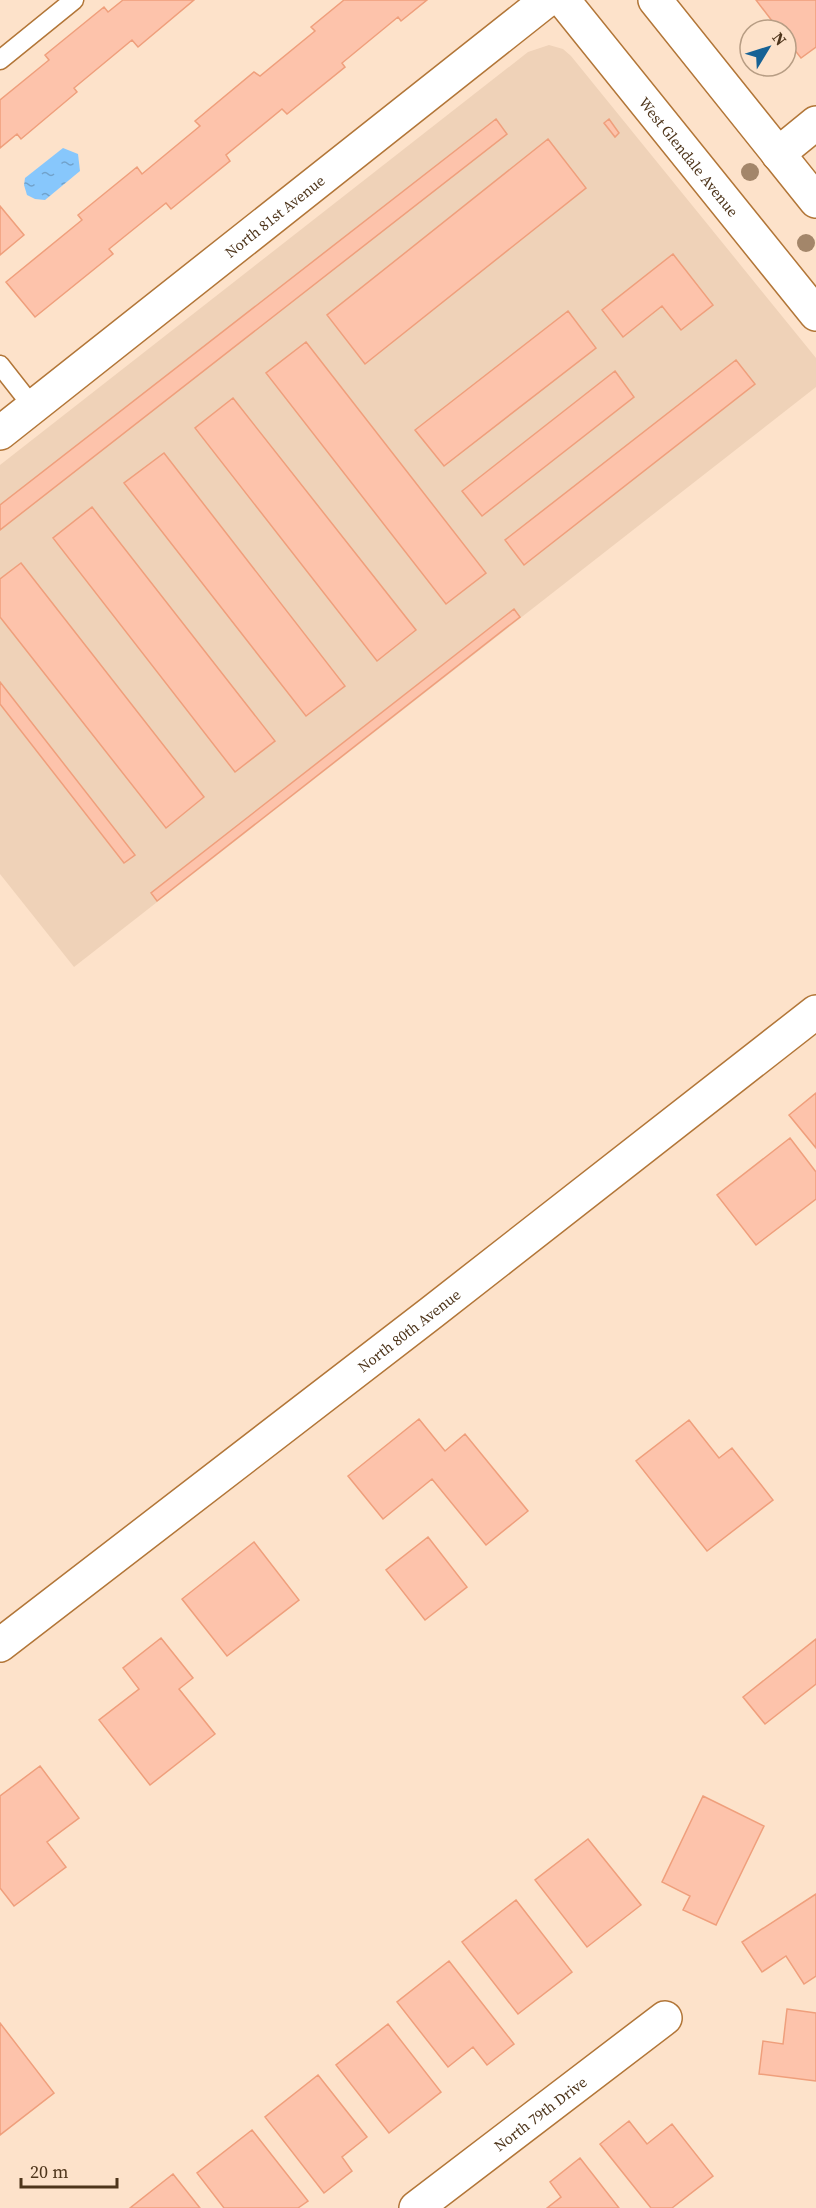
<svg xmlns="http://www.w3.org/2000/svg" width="816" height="2208" viewBox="0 0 816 2208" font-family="'Source Serif 4',serif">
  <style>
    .built { fill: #efd2b8 }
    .water { fill: url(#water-ripples) }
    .building { fill: #fdc3ab; stroke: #ef9f7c; stroke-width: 1.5 }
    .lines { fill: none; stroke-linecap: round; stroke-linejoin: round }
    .lane-casing { stroke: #b27638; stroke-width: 21 }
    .street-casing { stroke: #b27638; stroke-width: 36 }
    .secondary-casing { stroke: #b27638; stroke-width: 36 }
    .lane { stroke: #fff; stroke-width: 18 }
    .street { stroke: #fff; stroke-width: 33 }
    .secondary { stroke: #fff; stroke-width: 33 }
    .tree { fill: #a3866a }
    .labels { text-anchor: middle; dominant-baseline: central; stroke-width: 4.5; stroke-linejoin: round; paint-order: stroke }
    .street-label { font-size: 15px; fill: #4e351b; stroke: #fde2ca }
  </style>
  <defs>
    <pattern id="water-ripples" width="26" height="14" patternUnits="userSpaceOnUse" patternTransform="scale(1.5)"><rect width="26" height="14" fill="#87c7fc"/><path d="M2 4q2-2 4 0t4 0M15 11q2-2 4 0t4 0" fill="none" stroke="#71a2cb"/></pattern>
  </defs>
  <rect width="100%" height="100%" fill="#fde2ca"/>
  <path class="built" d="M549 45 563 49 571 56 816 358V387L74 967 0 874V465L528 52Z"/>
  <path class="water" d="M63 148 78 154 80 171 45 200 35 199 27 195 24 185 25 178Z"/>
  <path class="building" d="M123 0H194L138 47 132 40 74 88 77 92 21 139 17 134 0 148V100L49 60 45 55 104 7 108 12Z
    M344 0H427L401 21 398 17 342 63 345 67 287 114 282 109 226 155 230 161 171 209 166 203 109 249 113 254 35 317 6 282 82 220 78 215 137 167 142 174 200 126 195 121 254 72 260 76 315 31 311 27Z
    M756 0H816V47L801 58 786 39V30H779Z
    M496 119 507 134 0 530V505Z
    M609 119 619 133 615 137 604 123Z
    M548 139 586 188 365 364 327 315Z
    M0 206 24 235 0 255Z
    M673 254 713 305 681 330 662 306 623 337 602 310Z
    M568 311 596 348 444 466 415 430Z
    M306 342 486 573 446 604 266 373Z
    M736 360 755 384 524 565 505 540Z
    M615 371 634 397 482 516 462 491Z
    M233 398 416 630 377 661 195 428Z
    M164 453 345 686 306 716 124 483Z
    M92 507 275 741 235 772 53 538Z
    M21 563 204 797 166 828 0 617V579Z
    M514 609 520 617 157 901 151 893Z
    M0 682 135 855 124 863 0 704Z
    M816 1093V1148L789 1115Z
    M790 1138 816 1172V1199L756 1245 717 1195Z
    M419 1419 445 1451 465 1434 528 1511 486 1545 432 1479 383 1519 348 1476Z
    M689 1420 719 1458 732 1448 773 1500 707 1551 636 1461Z
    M428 1537 467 1587 425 1620 386 1570Z
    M254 1542 299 1600 227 1656 182 1599Z
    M161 1638 193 1678 179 1689 215 1734 150 1785 99 1720 139 1689 123 1668Z
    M816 1639V1684L765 1724 743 1697Z
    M40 1766 79 1818 47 1842 66 1867 14 1906 0 1888V1796Z
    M703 1796 764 1826 716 1925 683 1910 690 1896 662 1882Z
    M588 1839 641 1905 587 1947 535 1880Z
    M816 1894V1976L804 1984 786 1956 762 1972 742 1942Z
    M516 1900 572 1972 518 2014 462 1942Z
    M449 1961 514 2044 487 2065 473 2047 448 2067 397 2002Z
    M787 2009 816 2013V2081L759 2074 763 2041 783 2044Z
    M0 2023 54 2093 0 2135Z
    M388 2024 441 2092 389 2133 336 2065Z
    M318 2075 367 2137 342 2157 352 2171 324 2193 265 2117Z
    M629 2121 647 2144 672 2124 713 2176 672 2208H651L600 2144Z
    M252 2130 308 2201 298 2208H224L197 2173Z
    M580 2158 619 2208H547L561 2197 550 2182Z
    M173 2174 200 2208H130Z"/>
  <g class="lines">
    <defs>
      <path id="lane" d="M0 60 74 0
        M0 365 33 407"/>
      <g id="street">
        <path d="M778 154 816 123"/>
        <path id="s1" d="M0 433 547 0"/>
        <path id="s2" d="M0 1645 431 1313 816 1012"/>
        <path id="s3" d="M416 2208 665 2018"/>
      </g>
      <g id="secondary">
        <path id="s4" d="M563 0 816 314"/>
        <path d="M655 0 816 201"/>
      </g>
    </defs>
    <use href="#lane" class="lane-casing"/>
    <use href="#street" class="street-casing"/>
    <use href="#secondary" class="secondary-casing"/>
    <use href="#lane" class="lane"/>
    <use href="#street" class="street"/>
    <use href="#secondary" class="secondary"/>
  </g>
  <g class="tree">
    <circle cx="750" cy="172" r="9"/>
    <circle cx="806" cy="243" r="9"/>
  </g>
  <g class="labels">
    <g class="street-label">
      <text stroke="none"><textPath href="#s4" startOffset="201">West Glendale Avenue</textPath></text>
      <text stroke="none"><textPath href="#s1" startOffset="350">North 81st Avenue</textPath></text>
      <text stroke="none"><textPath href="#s2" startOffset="516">North 80th Avenue</textPath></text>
      <text stroke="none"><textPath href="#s3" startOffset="156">North 79th Drive</textPath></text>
    </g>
  </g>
  <g transform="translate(768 48) rotate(52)"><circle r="28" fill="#fde2ca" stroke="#b79d84" stroke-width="1.5"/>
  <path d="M0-4.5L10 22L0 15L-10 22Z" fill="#176295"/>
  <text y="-9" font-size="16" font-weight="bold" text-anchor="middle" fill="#4e351b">N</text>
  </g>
  <path d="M21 2178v9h96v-9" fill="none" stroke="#4e351b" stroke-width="3"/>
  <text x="30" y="2178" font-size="18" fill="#4e351b" stroke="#fde2ca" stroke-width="4.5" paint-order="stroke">20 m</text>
</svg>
